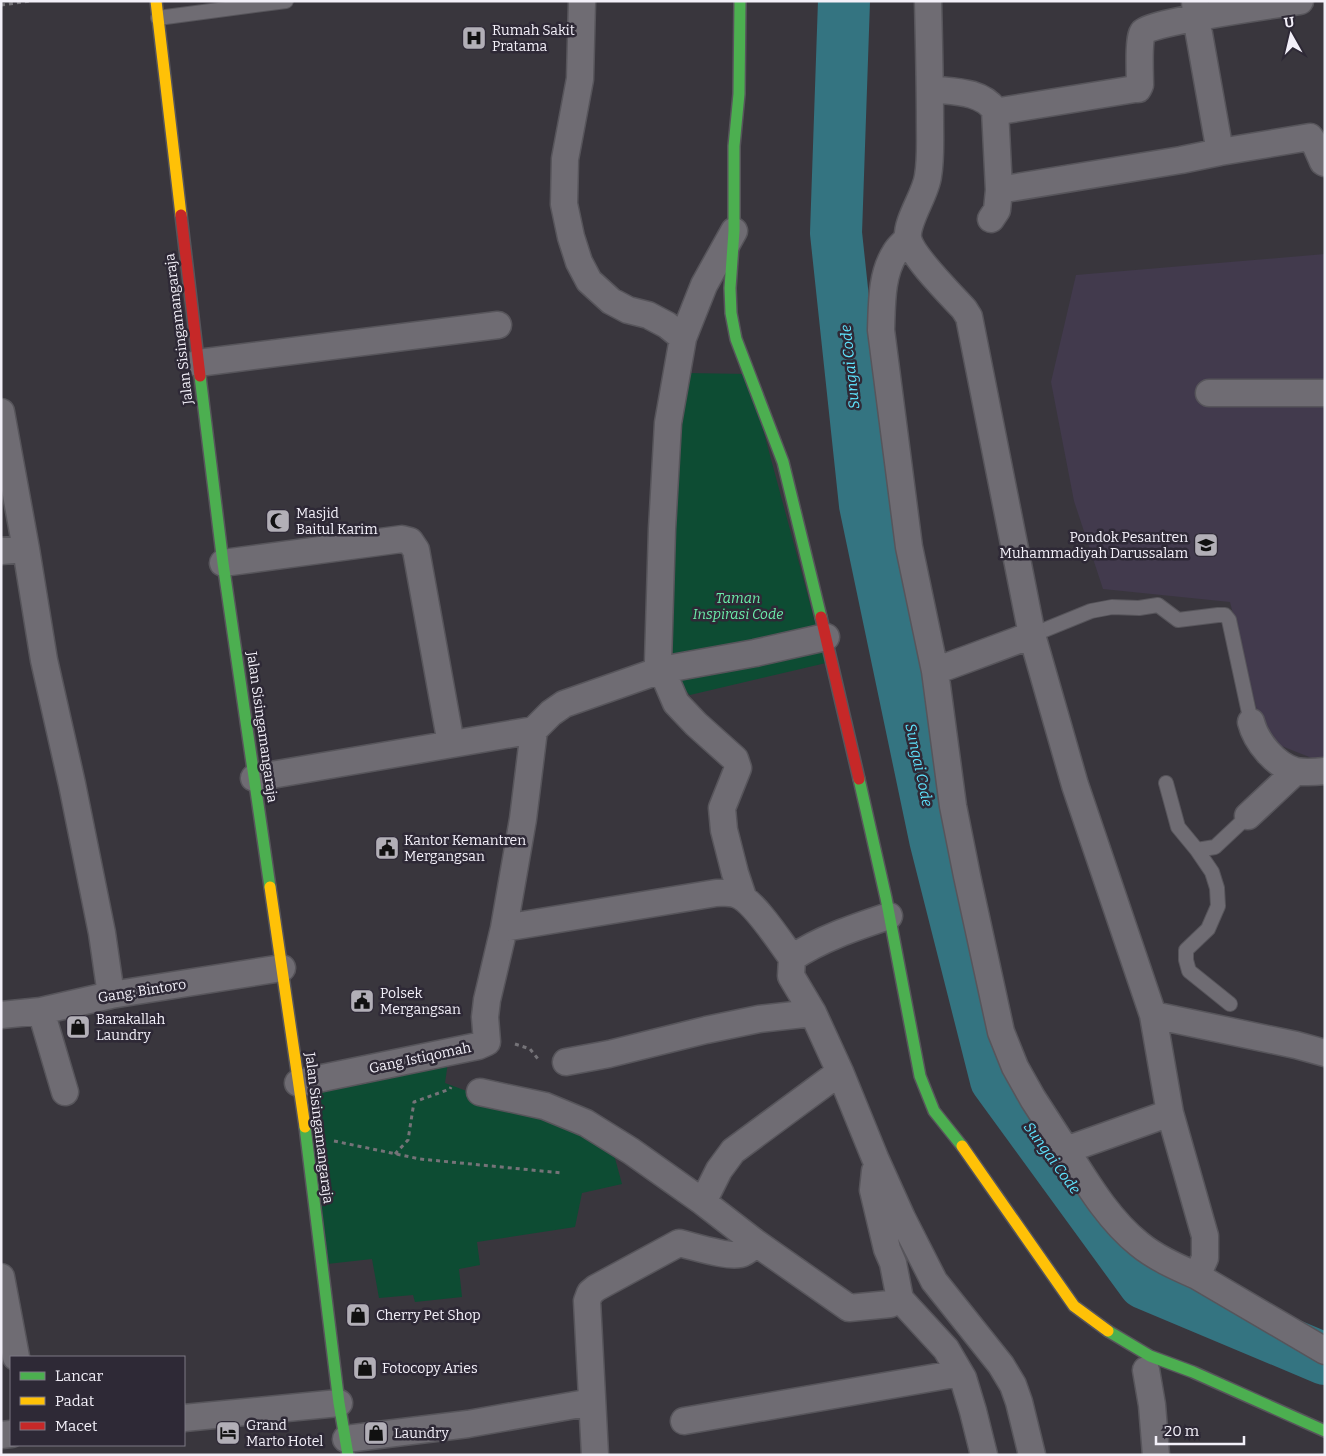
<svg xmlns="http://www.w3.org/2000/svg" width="1326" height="1456" viewBox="0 0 1326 1456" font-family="Bitter,serif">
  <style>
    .built { fill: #423a4d }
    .green { fill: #0d4c33 }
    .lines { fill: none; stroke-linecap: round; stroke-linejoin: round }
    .river { stroke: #347481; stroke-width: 52 }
    .lane-casing { stroke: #57555b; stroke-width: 16 }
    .street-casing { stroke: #57555b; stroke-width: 29 }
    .fast-casing { stroke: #57555b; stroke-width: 14 }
    .slow-casing { stroke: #57555b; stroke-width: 14 }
    .jam-casing { stroke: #57555b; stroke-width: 14 }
    .path { stroke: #757378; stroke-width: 3; stroke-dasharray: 4 4; stroke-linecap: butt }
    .lane { stroke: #6f6c73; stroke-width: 14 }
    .street { stroke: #6f6c73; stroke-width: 26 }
    .fast { stroke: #4caf50; stroke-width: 11 }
    .slow { stroke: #ffc107; stroke-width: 11 }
    .jam { stroke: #c62828; stroke-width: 11 }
    .labels { text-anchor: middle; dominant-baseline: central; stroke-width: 5; stroke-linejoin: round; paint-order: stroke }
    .poi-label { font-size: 14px; fill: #f3f0f9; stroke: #2e2936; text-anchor: start }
    .street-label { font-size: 14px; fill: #f3f0f9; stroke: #2e2936 }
    .park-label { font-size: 14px; font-style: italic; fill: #6bedaa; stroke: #2e2936 }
    .water-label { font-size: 15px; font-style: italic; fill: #5fe4fe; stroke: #2e2936 }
  </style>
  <rect width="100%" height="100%" fill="#39363d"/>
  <path class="built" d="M1325 254V762H1322L1264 739 1230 602 1103 589 1074 501 1051 382 1076 275Z"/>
  <path class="green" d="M685 373 748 374 826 663 690 695 664 670Z
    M449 1055 445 1083 472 1093 471 1102 541 1116 613 1151 622 1184 582 1193 575 1227 477 1242 480 1265 459 1269 462 1297 415 1302 413 1295 379 1298 372 1259 327 1264 308 1088Z"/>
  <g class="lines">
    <path class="river" d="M844 1 836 233 865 505 935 839 996 1080 1144 1283 1325 1359"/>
    <defs>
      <path id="lane" d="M158 18 286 1
        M1032 635 1091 611 1112 607 1139 608 1158 605 1178 620 1218 615H1225L1229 620 1251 722
        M1166 783 1178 827 1197 850 1215 847 1248 816
        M1197 850 1212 872 1217 888 1218 906 1208 929 1186 950V960L1189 971 1230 1004"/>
      <path id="street" d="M582 1 580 79 565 159 564 204 571 237 579 262 589 281 611 301 628 310 648 315 667 325 683 338
        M928 1C929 42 930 83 930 123 930 141 931 159 928 176 926 194 906 221 908 238 911 255 951 295 964 309L969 317 1032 635 1075 785 1153 1015 1296 1045 1325 1053
        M930 89C953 92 980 90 995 110L1000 111 1135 89H1138L1140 85C1140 76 1138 37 1143 32 1151 22 1280 4 1300 1
        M995 110 999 190 1181 160 1220 152 1196 17 1195 1
        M1220 152 1310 137 1316 146 1323 162 1325 163
        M991 219 997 210 999 190
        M734 231 704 285 683 338 668 423 662 529 658 662 661 670 755 653 826 637
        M908 238C904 243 898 247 895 253 881 275 882 304 881 330L909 547 935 671
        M198 363 498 325
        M1209 393H1325
        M1 412 26 549 44 660 72 784 102 933 111 995
        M1 551 26 549
        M223 563 402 539 410 541 416 550 451 744
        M1032 635 935 671 953 806 967 876 1001 1032 1015 1067 1033 1099 1066 1150
        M1251 722C1256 742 1276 766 1296 771 1305 773 1316 772 1325 771
        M254 778 534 730 551 713 564 704 661 670 667 682 676 703 696 724 735 759 738 768 722 808 724 830 735 873 743 897
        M1248 816 1296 771
        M889 916C856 927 822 938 792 958L791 976 813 1013 840 1072 875 1158 902 1218 934 1281 1001 1365 1013 1385 1019 1402 1032 1455
        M504 928 716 893C722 893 729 892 735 894 752 898 781 943 792 958
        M41 1011 65 1092
        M1 1015 41 1011 111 995 282 968
        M1153 1015 1170 1113 1205 1236V1258L1197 1276C1177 1267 1156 1258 1139 1244 1108 1219 1087 1183 1066 1150L1170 1113
        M566 1062 609 1054 706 1030 759 1019 813 1013
        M298 1083 478 1046 487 1042 485 1017 487 1000 504 928 523 819 534 730
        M480 1092 545 1106 586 1123 631 1151 703 1202 756 1243 849 1308 890 1304 900 1299
        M875 1171 873 1190 887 1249 893 1263 900 1299 946 1349 963 1378 973 1411 984 1455
        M703 1202 719 1170 733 1151 840 1072
        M1197 1276 1325 1351
        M1 1277 16 1357
        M1146 1370 1152 1405 1156 1455
        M184 1418 339 1403
        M684 1421 960 1373
        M1 1435 11 1434
        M346 1439 468 1424 592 1402
        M595 1455 587 1301 590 1293 596 1288 679 1243C693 1246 732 1259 743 1253 748 1251 752 1247 756 1243"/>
      <path id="fast" d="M740 1 739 94 734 146V231L730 288 731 313 736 339 783 462 821 617
        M200 376 223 563 270 887
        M859 779 886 898 920 1076 934 1111 962 1146
        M305 1127 339 1403 348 1455
        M1108 1331 1150 1356 1193 1372 1325 1431"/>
      <path id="slow" d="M156 1 181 215
        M270 887 305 1127
        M962 1146 1074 1306 1108 1331"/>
      <path id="jam" d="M181 215 200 376
        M821 617 859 779"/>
    </defs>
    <use href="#lane" class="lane-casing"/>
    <use href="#street" class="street-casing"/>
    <use href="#fast" class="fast-casing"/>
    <use href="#slow" class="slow-casing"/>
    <use href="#jam" class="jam-casing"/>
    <path class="path" d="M1 5 31 1
      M515 1044 530 1049 538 1059
      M334 1141 420 1159 562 1173
      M395 1154 408 1140 414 1102 450 1089 451 1087"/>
    <use href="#lane" class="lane"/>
    <use href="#street" class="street"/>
    <use href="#fast" class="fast"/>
    <use href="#slow" class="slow"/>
    <use href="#jam" class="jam"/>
  </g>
  <defs>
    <symbol id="hospital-square" viewBox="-11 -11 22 22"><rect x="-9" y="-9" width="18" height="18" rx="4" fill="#b2afb7" stroke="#2e2936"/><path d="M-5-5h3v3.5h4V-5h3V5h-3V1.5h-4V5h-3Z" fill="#111"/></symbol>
    <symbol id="mosque-square" viewBox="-11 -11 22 22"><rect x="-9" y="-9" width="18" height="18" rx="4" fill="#b2afb7" stroke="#2e2936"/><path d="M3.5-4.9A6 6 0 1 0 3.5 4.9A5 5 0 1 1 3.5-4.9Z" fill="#111"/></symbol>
    <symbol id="school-square" viewBox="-11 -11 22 22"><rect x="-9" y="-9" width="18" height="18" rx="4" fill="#b2afb7" stroke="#2e2936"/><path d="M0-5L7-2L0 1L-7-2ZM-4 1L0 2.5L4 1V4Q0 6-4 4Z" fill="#111"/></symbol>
    <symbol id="civic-square" viewBox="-11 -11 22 22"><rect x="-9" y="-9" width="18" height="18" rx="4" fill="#b2afb7" stroke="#2e2936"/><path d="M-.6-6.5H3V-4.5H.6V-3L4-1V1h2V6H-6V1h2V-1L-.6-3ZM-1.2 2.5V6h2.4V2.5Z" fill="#111"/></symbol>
    <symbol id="shop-square" viewBox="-11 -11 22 22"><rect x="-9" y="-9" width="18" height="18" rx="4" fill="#b2afb7" stroke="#2e2936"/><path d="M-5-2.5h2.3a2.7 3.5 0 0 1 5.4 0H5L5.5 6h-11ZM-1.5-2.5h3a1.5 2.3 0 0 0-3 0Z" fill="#111"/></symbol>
    <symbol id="hotel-square" viewBox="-11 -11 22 22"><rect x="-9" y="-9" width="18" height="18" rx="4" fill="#b2afb7" stroke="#2e2936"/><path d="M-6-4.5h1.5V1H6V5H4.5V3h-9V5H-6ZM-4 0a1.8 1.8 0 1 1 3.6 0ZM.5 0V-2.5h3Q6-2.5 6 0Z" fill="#111"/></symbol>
  </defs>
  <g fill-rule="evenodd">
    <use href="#hospital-square" x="460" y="24" width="28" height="28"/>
    <use href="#mosque-square" x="264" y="507" width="28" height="28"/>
    <use href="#school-square" x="1192" y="531" width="28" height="28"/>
    <use href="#civic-square" x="373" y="834" width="28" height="28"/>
    <use href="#civic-square" x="348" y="987" width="28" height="28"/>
    <use href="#shop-square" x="64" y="1013" width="28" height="28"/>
    <use href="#shop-square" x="344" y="1301" width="28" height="28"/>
    <use href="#shop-square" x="351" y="1354" width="28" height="28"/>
    <use href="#hotel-square" x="214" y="1419" width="28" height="28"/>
    <use href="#shop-square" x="362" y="1419" width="28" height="28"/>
  </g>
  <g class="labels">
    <g class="poi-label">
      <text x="492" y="30">Rumah Sakit<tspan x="492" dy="16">Pratama</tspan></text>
      <text x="296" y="513">Masjid<tspan x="296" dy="16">Baitul Karim</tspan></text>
      <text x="1188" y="537" text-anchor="end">Pondok Pesantren<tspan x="1188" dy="16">Muhammadiyah Darussalam</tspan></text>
      <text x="404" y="840">Kantor Kemantren<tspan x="404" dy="16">Mergangsan</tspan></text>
      <text x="380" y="993">Polsek<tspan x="380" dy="16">Mergangsan</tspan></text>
      <text x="96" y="1019">Barakallah<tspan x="96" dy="16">Laundry</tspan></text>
      <text x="376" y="1315">Cherry Pet Shop</text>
      <text x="382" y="1368">Fotocopy Aries</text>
      <text x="246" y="1425">Grand<tspan x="246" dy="16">Marto Hotel</tspan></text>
      <text x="394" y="1433">Laundry</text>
    </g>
    <g class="street-label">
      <text transform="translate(179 329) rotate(-97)">Jalan Sisingamangaraja</text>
      <text transform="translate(262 727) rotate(82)">Jalan Sisingamangaraja</text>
      <text transform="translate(142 991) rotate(-9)">Gang: Bintoro</text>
      <text transform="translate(420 1058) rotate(-12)">Gang Istiqomah</text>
      <text transform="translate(319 1128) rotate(83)">Jalan Sisingamangaraja</text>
    </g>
    <g class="park-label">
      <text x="738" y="598">Taman<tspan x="738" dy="16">Inspirasi Code</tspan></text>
    </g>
    <g class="water-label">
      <text transform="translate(850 367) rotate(-96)">Sungai Code</text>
      <text transform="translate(919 765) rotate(78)">Sungai Code</text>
      <text transform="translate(1052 1158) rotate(54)">Sungai Code</text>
    </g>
  </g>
  <rect width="1326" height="1456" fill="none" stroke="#f3f0f9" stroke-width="5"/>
  <rect x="10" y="1356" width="175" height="90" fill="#2e2936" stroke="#7d7984"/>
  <rect x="20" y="1372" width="25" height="8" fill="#4caf50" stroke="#7d7984"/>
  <text x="55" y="1381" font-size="15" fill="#f3f0f9">Lancar</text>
  <rect x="20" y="1397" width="25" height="8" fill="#ffc107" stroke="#7d7984"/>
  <text x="55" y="1406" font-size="15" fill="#f3f0f9">Padat</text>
  <rect x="20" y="1422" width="25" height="8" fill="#c62828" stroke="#7d7984"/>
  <text x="55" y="1431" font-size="15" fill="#f3f0f9">Macet</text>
  <g transform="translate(1291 35) rotate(352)" stroke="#2e2936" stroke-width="4" paint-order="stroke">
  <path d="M0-4L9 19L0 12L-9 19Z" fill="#f3f0f9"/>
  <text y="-8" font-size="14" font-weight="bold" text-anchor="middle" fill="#f3f0f9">U</text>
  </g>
  <path d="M1156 1436v8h88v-8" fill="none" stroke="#f3f0f9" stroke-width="2.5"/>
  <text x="1164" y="1436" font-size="15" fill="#f3f0f9" stroke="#2e2936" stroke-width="4" paint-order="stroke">20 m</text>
</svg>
